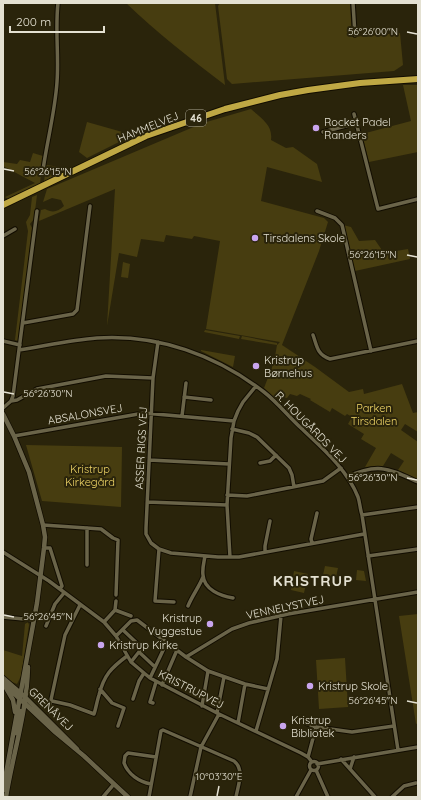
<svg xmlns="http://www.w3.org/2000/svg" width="421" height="800" viewBox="0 0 421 800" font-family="Quicksand,sans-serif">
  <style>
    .green { fill: #473d10 }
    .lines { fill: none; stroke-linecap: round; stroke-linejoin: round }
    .minor-casing { stroke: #120d00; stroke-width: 5.5 }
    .tertiary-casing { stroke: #120d00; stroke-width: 6 }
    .trunk-casing { stroke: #120d00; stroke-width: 8 }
    .minor { stroke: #6a6449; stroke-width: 3.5 }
    .tertiary { stroke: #6a6449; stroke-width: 4.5 }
    .trunk { stroke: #bfa844; stroke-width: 6 }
    .ticks { fill: none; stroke: #e4e1d2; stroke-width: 1.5 }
    .poi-dot { fill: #c9a5ee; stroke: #2a240b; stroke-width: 1.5 }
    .labels { text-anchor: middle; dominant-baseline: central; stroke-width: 4; stroke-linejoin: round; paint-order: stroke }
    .shield { fill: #2a240b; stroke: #aca896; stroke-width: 1 }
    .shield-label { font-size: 10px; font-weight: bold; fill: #e4e1d2 }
    .poi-label { font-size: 11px; fill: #e4e1d2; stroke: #2a240b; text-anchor: start }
    .street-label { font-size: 11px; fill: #e4e1d2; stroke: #2a240b }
    .park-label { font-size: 11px; fill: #f0d667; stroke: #2a240b }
    .district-label { font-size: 15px; font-weight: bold; letter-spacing: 1px; fill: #e4e1d2; stroke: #2a240b }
    .ticks-label { font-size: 10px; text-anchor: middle; fill: #e4e1d2; stroke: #2a240b; stroke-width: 4; stroke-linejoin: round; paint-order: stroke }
  </style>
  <rect width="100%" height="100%" fill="#2a240b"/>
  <path class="green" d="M126 3H215L225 85C191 59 157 33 126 3Z
    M220 3H350L352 37 400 33 403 65 394 71 232 84 227 79 218 6Z
    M403 85H418V152L369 162 362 134 411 121Z
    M251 109C262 119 273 125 271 140L286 148 293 147 317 164 322 182 267 167 261 201 324 218 328 222 319 251 282 345 315 367 349 392 363 389 364 394 402 384 413 413 418 412V432L405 424 401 430 418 442V479L398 470 404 461 391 453 383 466 365 467 376 448 361 439 364 434 348 424 352 417 347 414 345 416 332 408 330 412 310 400 311 399 300 394 297 396 290 394 287 398 282 397 278 401 264 388 274 362 277 345 241 339 242 336 277 343V345L280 342 206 329 220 241 194 236 192 239 166 235 164 242 141 239 137 257 119 253 107 326 115 189 39 221 41 210 45 209C52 213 58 212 64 206L61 200 52 198 43 202 47 189 203 123Z
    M87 122 133 135 87 158 79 152Z
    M33 153 43 156 40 184 10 200 5 197 35 183 3 166V162L17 164 20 160 30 162Z
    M46 165 68 168 44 182Z
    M37 195 34 219 30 224 32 228 20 337 18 341 15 340 28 231 26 222 30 215 32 197Z
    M343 225 351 227 359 241 375 240 384 253 408 249 410 259 355 271Z
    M123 262 130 264 128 278 121 277Z
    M205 330 240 336 239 339 204 332Z
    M201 350 235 356 233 367 201 351Z
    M26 445 122 447 121 507 42 501Z
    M325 566 338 568 334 586 321 584Z
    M357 570 364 571 366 581 356 580Z
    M294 571 308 574 304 593 291 590Z
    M418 614V723L416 724 399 616Z
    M28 622 29 625 21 676 17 684 12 682 3 674V650L22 656 25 624Z
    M345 658 348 707 319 709 316 660Z"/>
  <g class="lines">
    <defs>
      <path id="minor" d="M353 3 355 35
        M354 114 378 209 418 199
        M323 132 357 123
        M43 170C47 141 55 112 57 82 59 56 55 30 58 3
        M317 211 335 218 342 225 371 351
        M3 236 15 229
        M23 323 73 314 77 310 90 206
        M313 335C317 346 317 355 330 359L418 341
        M3 341 20 345
        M158 342 153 378 146 528V534L151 543 159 549 171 553 218 557H239L364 534
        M19 350C45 346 71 340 97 338 158 334 216 355 264 392 277 402 288 416 301 428 322 448 347 469 358 497 360 503 360 509 362 515L398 750
        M184 397 211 400
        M11 401 17 400 37 389 106 376 153 378
        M3 408 11 401 13 396 37 211
        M182 416 186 383
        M232 429 249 433 257 437 289 468 292 475 294 487
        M14 436 144 413 234 421
        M149 460 229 464
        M260 463 270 461 276 455
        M347 477C379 462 389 469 418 482
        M227 495 247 496 323 481 341 468
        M147 502 227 505
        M362 515 418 507
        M43 525 101 529 113 538 118 540 116 595
        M87 528V565
        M312 543 311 539 317 513
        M44 548H50L62 586 60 589
        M159 549 155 601 174 602
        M3 552 49 581 104 622 116 636 131 662 150 678 219 714 301 753 308 757 312 762
        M265 552V546L270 521
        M205 556C204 562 202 569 203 575 204 590 221 596 233 598
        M368 556 418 549
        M230 557 227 505 231 438 234 421 238 411 243 402 256 386
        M188 606C192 596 199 587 203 577
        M115 610 116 601
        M3 617 34 620
        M104 622 115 610 131 616
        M46 626 55 604 64 593
        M123 630 142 648 131 662
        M116 636 131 621 137 620 186 657 208 671 245 684 268 689
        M139 652 155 667
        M186 657 232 629 249 623 288 614 418 592
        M150 678 167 642
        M162 685 177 650
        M100 689 112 703 124 708 118 726
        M133 699 139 681 144 673
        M52 701 70 705 94 714C96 708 97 701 99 695 104 675 111 668 127 656
        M153 703 150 702 156 682
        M202 706 208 671
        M49 709 65 635 80 605
        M217 713 224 677
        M298 720 316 727
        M238 723 245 684
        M256 731 277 659 281 616
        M308 757 316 727 352 732 394 726
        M341 759 375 797
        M309.5 766a4.5 4.5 0 1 1 9 0a4.5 4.5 0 1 1-9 0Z
        M317 764 418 747
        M350 769 354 757
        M316 770 328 797
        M151 784C139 782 128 774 124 763L125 756 128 753 156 757
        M103 797 114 784
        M149 797 161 731 163 730 234 761C245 770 238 785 236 797
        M190 797 201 747 219 714
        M296 797 311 770
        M392 797 404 786 416 783"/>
      <path id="tertiary" d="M3 414 14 436 29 472 43 525 45 537 44 548 37 603 3 790
        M3 678 25 697 77 749
        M3 683 55 732 84 756 128 797
        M6 688 13 700 15 712
        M16 733 20 711
        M6 797C13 754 27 711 28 667"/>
      <path id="trunk" d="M3 205 146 136 225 109 280 95 308 90 360 83 418 79"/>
    </defs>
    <use href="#minor" class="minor-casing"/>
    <use href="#tertiary" class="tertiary-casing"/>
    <use href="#trunk" class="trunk-casing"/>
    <use href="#minor" class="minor"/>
    <use href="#tertiary" class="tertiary"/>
    <use href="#trunk" class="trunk"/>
  </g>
  <path class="ticks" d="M407 32 417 34M4 169 14 171M407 255 417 257M4 392 14 394M407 478 417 480M4 615 14 617M407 701 417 703M217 796 219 786"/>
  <g class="poi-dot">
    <circle cx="316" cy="128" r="4"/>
    <circle cx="255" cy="238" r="4"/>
    <circle cx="256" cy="366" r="4"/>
    <circle cx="210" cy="624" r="4"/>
    <circle cx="101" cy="645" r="4"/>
    <circle cx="310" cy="686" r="4"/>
    <circle cx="283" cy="726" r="4"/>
  </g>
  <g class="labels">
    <rect class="shield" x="186" y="110" width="20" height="16" rx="3"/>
    <g class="shield-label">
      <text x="196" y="118">46</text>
    </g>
    <g class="poi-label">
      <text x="324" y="122">Rocket Padel<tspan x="324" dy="13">Randers</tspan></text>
      <text x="263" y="238">Tirsdalens Skole</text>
      <text x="264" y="360">Kristrup<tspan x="264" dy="13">Børnehus</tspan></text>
      <text x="202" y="618" text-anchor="end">Kristrup<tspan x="202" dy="13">Vuggestue</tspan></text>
      <text x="109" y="645">Kristrup Kirke</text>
      <text x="318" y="686">Kristrup Skole</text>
      <text x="291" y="720">Kristrup<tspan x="291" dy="13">Bibliotek</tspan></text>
    </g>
    <g class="street-label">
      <text transform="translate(148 127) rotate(-22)">HAMMELVEJ</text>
      <text transform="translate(85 414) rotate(-10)">ABSALONSVEJ</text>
      <text transform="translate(311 427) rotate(45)">R. HOUGÅRDS VEJ</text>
      <text transform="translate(141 448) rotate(-87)">ASSER RIGS VEJ</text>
      <text transform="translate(285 607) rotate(-12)">VENNELYSTVEJ</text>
      <text transform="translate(191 689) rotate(27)">KRISTRUPVEJ</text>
      <text transform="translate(51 709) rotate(44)">GRENÅVEJ</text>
    </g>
    <g class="park-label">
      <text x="374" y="408">Parken<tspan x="374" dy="13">Tirsdalen</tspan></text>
      <text x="90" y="469">Kristrup<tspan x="90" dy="13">Kirkegård</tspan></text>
    </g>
    <g class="district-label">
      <text x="313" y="580">KRISTRUP</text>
    </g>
  </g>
  <g class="ticks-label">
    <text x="373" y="35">56°26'00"N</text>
    <text x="48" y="175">56°26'15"N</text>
    <text x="373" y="258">56°26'15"N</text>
    <text x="48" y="397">56°26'30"N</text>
    <text x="373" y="481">56°26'30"N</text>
    <text x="48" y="620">56°26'45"N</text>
    <text x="373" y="704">56°26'45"N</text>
    <text x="219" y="780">10°03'30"E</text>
  </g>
  <rect width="421" height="800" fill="none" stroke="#e4e1d2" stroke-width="8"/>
  <path d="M10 26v6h94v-6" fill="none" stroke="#e4e1d2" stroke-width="2"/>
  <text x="16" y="26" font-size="12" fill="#e4e1d2" stroke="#2a240b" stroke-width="3" paint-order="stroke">200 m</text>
</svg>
